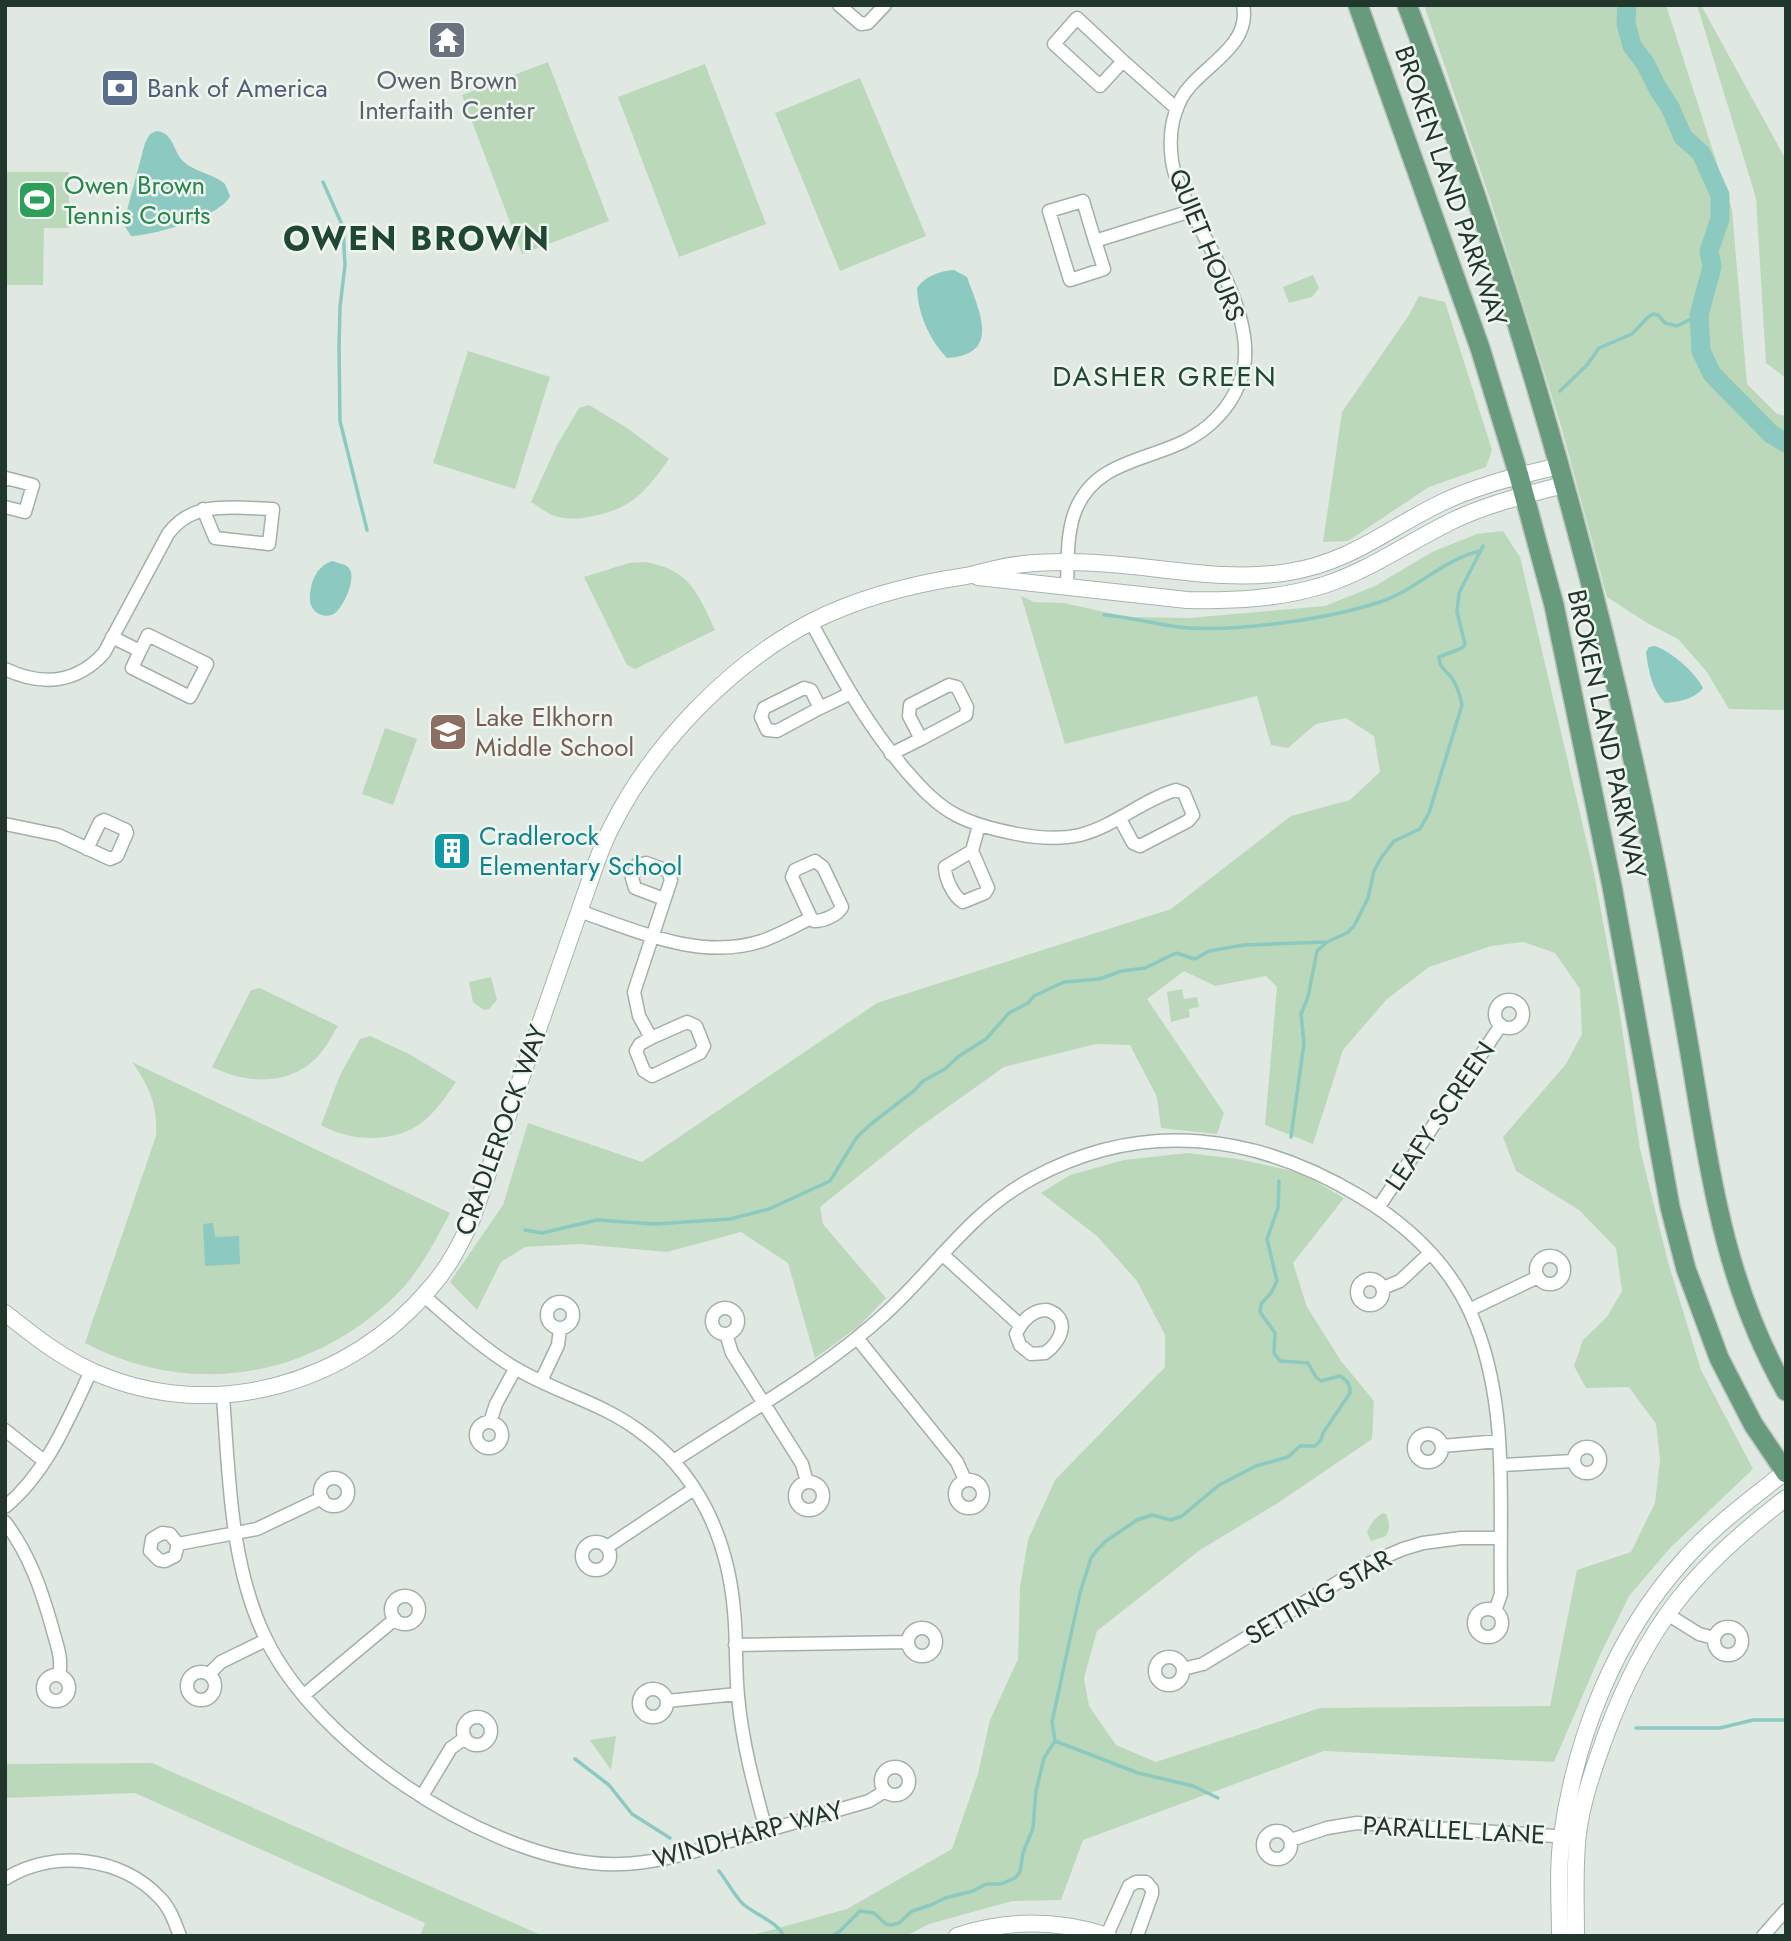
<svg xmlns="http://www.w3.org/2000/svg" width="1791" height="1941" viewBox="0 0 1791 1941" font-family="Jost,sans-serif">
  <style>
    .green { fill: #bbd8ba }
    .water { fill: #8cc9c0 }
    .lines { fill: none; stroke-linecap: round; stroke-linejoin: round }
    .stream { stroke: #8cc9c0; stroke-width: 3.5 }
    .river { stroke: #8cc9c0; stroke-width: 19 }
    .street-casing { stroke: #a3b0a7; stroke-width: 15 }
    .secondary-casing { stroke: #a2b6a9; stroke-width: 18 }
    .primary-casing { stroke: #bdc3bf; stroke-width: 22 }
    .street { stroke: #fff; stroke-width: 12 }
    .secondary { stroke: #fff; stroke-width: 16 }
    .primary { stroke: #689a7e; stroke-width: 19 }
    .labels { text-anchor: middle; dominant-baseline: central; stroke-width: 5; stroke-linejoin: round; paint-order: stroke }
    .worship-label { font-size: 26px; fill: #5b616d; stroke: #eff6f0 }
    .service-label { font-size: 26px; fill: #4e5e75; stroke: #eff6f0; text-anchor: start }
    .leisure-label { font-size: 26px; fill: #27864d; stroke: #eff6f0; text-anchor: start }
    .street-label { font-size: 26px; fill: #22372b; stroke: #eff6f0 }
    .education-label { font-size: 26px; fill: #785e54; stroke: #eff6f0; text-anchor: start }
    .culture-label { font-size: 26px; fill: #0d838f; stroke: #eff6f0; text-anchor: start }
    .neighbourhood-label { font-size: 28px; letter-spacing: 2px; fill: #204731; stroke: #eff6f0 }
    .district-label { font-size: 33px; font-weight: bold; letter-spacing: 2px; fill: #204731; stroke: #eff6f0 }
  </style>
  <rect width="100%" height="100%" fill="#dfe9e2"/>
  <path class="green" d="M1424 5H1666L1732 210 1747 384 1777 414 1786 416V710L1729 709 1707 672 1678 639 1647 623 1607 597 1561 426 1491 202Z
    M1697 5H1701L1786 160V378L1766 363 1756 198Z
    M548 62 609 221 522 254 462 95Z
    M705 64 766 224 679 257 618 97Z
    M860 78 926 236 840 271 775 113Z
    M5 172H69V228H44L43 285H5Z
    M1313 275 1319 288 1312 297 1289 303 1283 287Z
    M1419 296 1445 302 1492 450 1486 467 1429 487 1348 541 1323 542 1342 412 1409 315Z
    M468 351 550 377 515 489 433 463Z
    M589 405 627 428 669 459C647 490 632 509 593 516 581 519 566 520 555 516 546 513 538 506 531 502L557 445 579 408Z
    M1503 531 1520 557 1594 873 1619 1008 1640 1149 1668 1262 1701 1370 1753 1469 1670 1548 1629 1596 1600 1655 1554 1762 1324 1751 1083 1840 1061 1900 1012 1901 929 1924 906 1936H749L847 1909 952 1849 978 1774 990 1720 1018 1659 1020 1587 1028 1540 1055 1480 1165 1367V1335L1137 1281 1097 1236 1041 1193 1070 1175 1124 1160 1188 1153 1238 1159 1301 1173 1344 1198 1293 1263 1307 1307 1341 1361 1374 1401 1372 1439 1278 1503 1200 1550 1097 1631 1084 1678 1089 1706 1116 1745 1156 1762 1320 1708 1550 1706 1577 1570 1631 1552 1655 1503 1660 1459 1656 1424 1629 1387 1586 1388 1574 1366 1583 1340 1607 1317 1622 1291 1616 1248 1579 1210 1516 1171 1503 1137 1566 1064 1582 1034 1580 989 1555 953 1523 942 1491 946 1429 967 1387 999 1343 1050 1313 1144 1265 1125 1277 987 1266 976 1215 986 1184 971 1147 999 1224 1113 1217 1134 1161 1128 1157 1097 1130 1045 1096 1044 1004 1067 917 1129 820 1207 823 1224 886 1298 859 1326 815 1358 788 1263 741 1232 667 1252 579 1244 525 1247 501 1262 477 1310 450 1282 503 1205 528 1123 642 1162 877 1003 1171 909 1291 816 1350 800 1380 772 1374 736 1346 718 1316 724 1288 748 1271 745 1257 696 1065 744 1021 596 1034 602 1064 603 1127 617 1189 618 1325 606 1375 586 1432 552 1477 534Z
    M645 562C689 569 698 593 715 630L635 669 627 665 584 577 629 563Z
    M385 728 417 739 393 805 362 794Z
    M491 977 497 1000 489 1009 484 1010 473 1002 469 982Z
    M260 988 338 1026C332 1035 327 1046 320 1054 291 1087 247 1084 212 1067L251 990Z
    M1182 989 1184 999 1197 997 1199 1007 1189 1009 1190 1017 1171 1022 1167 992Z
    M370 1036 409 1054 456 1082C446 1096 437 1110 424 1121 396 1144 350 1142 321 1125L340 1075 360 1039Z
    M132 1062 450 1213C435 1242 418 1274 394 1297 309 1379 190 1398 85 1343L156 1136C158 1105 149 1086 132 1062Z
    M1383 1513 1386 1514C1390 1523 1390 1528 1386 1536L1371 1541 1367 1533C1369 1526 1376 1516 1383 1513Z
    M616 1736 611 1770 590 1740Z
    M152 1763 543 1936H420L425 1923 135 1793 5 1798V1764Z"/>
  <path class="water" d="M156 131C172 132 173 148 181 159 192 172 213 173 225 184L230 196C222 216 152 236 131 236L124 225 126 214 145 143 150 134Z
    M954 270 967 277C978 309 1003 355 947 358 929 339 918 314 917 288 925 276 940 271 954 270Z
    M333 561C337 563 345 564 348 567 358 576 344 606 335 613 326 620 311 613 310 601 309 585 316 565 333 561Z
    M1655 646C1672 652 1695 672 1703 688 1695 699 1679 702 1665 703 1652 690 1648 669 1646 652L1649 647Z
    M213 1223 215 1237 239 1236 240 1264 205 1266 203 1224Z"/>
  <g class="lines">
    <path class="stream" d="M323 182 343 227 345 265 340 307 339 348 340 421 367 530
      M1560 391 1587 365 1599 348 1632 334 1648 317 1653 314 1658 315 1665 323 1677 326 1699 315
      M1104 615C1133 617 1160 626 1189 628 1244 631 1328 619 1380 602 1416 590 1444 559 1480 551
      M1291 1137 1304 1043 1301 1014 1308 997 1317 951 1327 942 1347 933 1354 926 1368 898 1374 871 1381 858 1394 841 1420 829 1429 813 1462 705C1460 695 1457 685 1451 677 1445 669 1439 668 1439 657L1462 648 1465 644 1457 612 1459 593 1483 546
      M525 1230 542 1233 597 1220 655 1224 730 1219 769 1209 830 1181 857 1137 871 1124 915 1090 923 1081 945 1069 959 1056 986 1039 1009 1013 1028 1003 1034 996 1064 982 1099 979 1122 971 1145 968 1176 953 1195 959 1209 951 1244 945 1327 942
      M1636 1728H1720L1753 1720H1786
      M1055 1741 1138 1773 1193 1786 1218 1798
      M575 1759 609 1785 632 1814 670 1838
      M719 1871C727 1881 734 1895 743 1904 756 1915 776 1921 784 1936
      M831 1936 839 1932 860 1911 874 1913 886 1924 891 1925 899 1923 912 1911 931 1905 945 1898 973 1891 986 1884H1001L1015 1878 1020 1872 1023 1853 1033 1828 1036 1791 1044 1758 1055 1741 1052 1722 1080 1593 1091 1558 1097 1550 1106 1541 1137 1520 1152 1515 1171 1520 1182 1516 1219 1485 1256 1466 1288 1457 1300 1446H1315L1321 1440 1323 1433 1350 1393C1350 1384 1348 1381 1340 1376L1321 1381 1316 1377 1308 1363 1280 1361 1274 1353 1275 1333 1260 1312 1261 1304 1271 1293 1277 1281 1267 1239 1278 1208 1279 1181"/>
    <path class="river" d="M1627 5 1626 23 1632 46 1645 63 1658 89 1670 107 1683 137 1701 153 1720 195V219L1709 251 1712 267 1699 315 1701 351 1712 374 1771 434 1786 443"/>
    <defs>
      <path id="street" d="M839 5 861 24 868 23 885 5
        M1123 61 1077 18 1054 44 1100 86 1123 61 1177 109
        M1095 241 1104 269 1070 280 1049 211 1083 201 1095 241 1191 211
        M5 480 6 478 33 485 25 512 5 507
        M1067 588C1068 562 1066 533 1076 509 1096 462 1145 461 1185 441 1209 429 1229 409 1239 384 1263 329 1212 255 1189 206 1182 191 1174 177 1172 161 1169 140 1171 118 1181 99 1198 67 1252 48 1243 5
        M811 622C840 676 868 727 908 773 922 789 937 805 956 815 975 825 996 830 1017 834 1038 838 1058 840 1080 835 1115 826 1144 799 1176 790L1184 793 1193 815 1188 821 1140 846 1133 843 1120 819
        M112 637 140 651 132 668 190 697 207 664 148 635 140 651
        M5 669C41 686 76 684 104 653L168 534C193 499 236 508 273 509L269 544 215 538 203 509
        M820 708 777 731 767 730 761 717 764 708 804 688 811 690 820 708 849 694
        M891 754 921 739 909 716 910 705 949 685 957 687 967 707 966 715 921 739
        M5 824 58 835 110 859 117 856 127 833 126 830 104 820 100 822 87 849
        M972 851 945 867C945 878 953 896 963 902L985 893 988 888 972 851 979 825
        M579 911C637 931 701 961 762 941 779 935 795 926 811 918L792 877 795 870 815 861 823 867 842 907C838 915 824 921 814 921L811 918
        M1495 1014a14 14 0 1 1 28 0a14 14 0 1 1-28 0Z
        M651 1038 640 1044 636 1051 644 1071 652 1076 700 1053 704 1046 696 1026 687 1022 651 1038 639 1016 634 992 671 880 668 871 646 863 637 865 632 878 635 888 664 899
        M1378 1208 1501 1025
        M942 1254 1020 1325
        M1536 1270a14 14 0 1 1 28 0a14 14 0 1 1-28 0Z
        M1357 1292a13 13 0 1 1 26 0a13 13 0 1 1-26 0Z
        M1383 1288 1400 1281 1430 1253
        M424 1296C453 1321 482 1348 515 1368 555 1392 600 1402 638 1430 698 1472 728 1539 734 1611 737 1639 735 1667 738 1696 742 1742 754 1786 766 1830
        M547 1315a13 13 0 1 1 26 0a13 13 0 1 1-26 0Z
        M712 1321a13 13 0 1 1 26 0a13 13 0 1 1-26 0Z
        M1047 1310C1072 1318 1061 1342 1045 1353L1031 1354 1020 1345 1016 1334C1022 1321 1032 1310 1047 1310Z
        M1469 1310 1538 1277
        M726 1334 732 1353 802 1464 807 1482
        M857 1338 957 1462 965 1480
        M541 1381 558 1345 560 1329
        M223 1396C229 1476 230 1566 266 1639 317 1744 478 1851 592 1863 626 1867 660 1861 692 1852L869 1801 885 1791
        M476 1435a13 13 0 1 1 26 0a13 13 0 1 1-26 0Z
        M490 1422 496 1404 515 1369
        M5 1430 44 1461
        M1414 1448a14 14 0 1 1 28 0a14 14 0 1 1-28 0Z
        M1442 1446 1499 1441
        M1574 1460a13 13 0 1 1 26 0a13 13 0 1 1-26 0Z
        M675 1460C746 1413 823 1371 886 1313 938 1265 969 1213 1033 1178 1144 1118 1257 1134 1361 1197 1412 1228 1455 1270 1476 1326 1509 1411 1499 1505 1501 1594L1495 1611
        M1502 1465 1573 1461
        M320 1492a14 14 0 1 1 28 0a14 14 0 1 1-28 0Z
        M955 1494a14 14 0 1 1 28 0a14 14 0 1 1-28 0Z
        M795 1496a14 14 0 1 1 28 0a14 14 0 1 1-28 0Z
        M5 1507C47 1472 68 1420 91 1371
        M5 1522C29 1554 41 1588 52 1627 56 1643 63 1658 59 1675
        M582 1556a14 14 0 1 1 28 0a14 14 0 1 1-28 0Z
        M178 1544 175 1556 165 1561 159 1560 150 1551 152 1539 162 1533 170 1534 178 1544 257 1529 322 1498
        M607 1547 694 1489
        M391 1610a14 14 0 1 1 28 0a14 14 0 1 1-28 0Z
        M1474 1623a14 14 0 1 1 28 0a14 14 0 1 1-28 0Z
        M1667 1614 1699 1634 1714 1638
        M1714 1641a14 14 0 1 1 28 0a14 14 0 1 1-28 0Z
        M908 1642a14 14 0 1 1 28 0a14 14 0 1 1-28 0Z
        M735 1645 908 1642
        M1155 1671a14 14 0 1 1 28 0a14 14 0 1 1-28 0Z
        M1183 1669 1203 1664 1368 1564 1403 1549 1423 1543 1461 1538H1500
        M187 1686a14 14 0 1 1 28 0a14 14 0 1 1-28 0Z
        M209 1674 221 1662 266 1640
        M43 1688a13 13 0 1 1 26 0a13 13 0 1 1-26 0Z
        M639 1703a14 14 0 1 1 28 0a14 14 0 1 1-28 0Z
        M304 1695 395 1619
        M667 1701 737 1694
        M463 1731a14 14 0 1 1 28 0a14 14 0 1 1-28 0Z
        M881 1781a14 14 0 1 1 28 0a14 14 0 1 1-28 0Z
        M422 1796 451 1748 465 1738
        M1263 1845a14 14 0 1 1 28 0a14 14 0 1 1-28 0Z
        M1291 1840 1327 1828 1357 1823 1570 1837
        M5 1879C53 1849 121 1856 160 1898 170 1908 175 1923 180 1936
        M1107 1935 1129 1886 1136 1882H1146L1152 1889V1894L1137 1936
        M1763 1936 1786 1910"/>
      <path id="secondary" d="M978 577 1187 600C1233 601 1279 599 1324 585 1370 570 1409 542 1452 521 1487 504 1526 495 1563 485
        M5 1313C33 1335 61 1358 94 1372 212 1424 350 1385 431 1287 449 1267 461 1243 472 1219L594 869C599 855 604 841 611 828 652 745 729 665 811 622 860 597 912 584 966 576 977 574 988 570 999 568 1021 563 1043 562 1066 562 1140 561 1215 584 1289 572 1351 562 1387 529 1441 503 1477 485 1519 476 1558 466
        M957 1936C1007 1919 1058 1920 1108 1936
        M1560 1936C1560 1903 1557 1868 1562 1835 1576 1736 1615 1637 1682 1562 1712 1527 1750 1500 1786 1471
        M1576 1936C1576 1902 1574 1867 1578 1834 1582 1800 1594 1768 1605 1737 1646 1626 1693 1569 1786 1498"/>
      <path id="primary" d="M1358 5 1480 348 1519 476 1554 605 1612 886 1670 1207 1686 1269 1719 1358 1753 1424 1786 1473
        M1407 5C1505 262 1583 527 1641 796 1660 883 1676 971 1691 1059 1711 1178 1725 1284 1786 1391"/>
    </defs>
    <use href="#street" class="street-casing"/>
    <use href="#secondary" class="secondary-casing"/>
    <use href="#primary" class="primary-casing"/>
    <use href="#street" class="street"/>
    <use href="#secondary" class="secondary"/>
    <use href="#primary" class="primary"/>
  </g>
  <defs>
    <symbol id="temple-square" viewBox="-11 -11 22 22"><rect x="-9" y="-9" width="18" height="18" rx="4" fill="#6b7280" stroke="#eff6f0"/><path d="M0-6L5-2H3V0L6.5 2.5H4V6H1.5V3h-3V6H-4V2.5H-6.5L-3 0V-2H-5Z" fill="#fff"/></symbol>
    <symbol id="bank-square" viewBox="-11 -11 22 22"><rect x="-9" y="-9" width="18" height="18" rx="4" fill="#5c6f8a" stroke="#eff6f0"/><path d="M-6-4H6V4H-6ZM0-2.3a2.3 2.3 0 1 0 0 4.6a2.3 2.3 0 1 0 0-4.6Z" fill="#fff"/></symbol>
    <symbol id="stadium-square" viewBox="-11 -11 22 22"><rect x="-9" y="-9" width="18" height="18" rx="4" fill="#2e9e5b" stroke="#eff6f0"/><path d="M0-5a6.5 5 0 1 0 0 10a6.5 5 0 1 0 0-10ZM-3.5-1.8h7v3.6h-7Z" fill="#fff"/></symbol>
    <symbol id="school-square" viewBox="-11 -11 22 22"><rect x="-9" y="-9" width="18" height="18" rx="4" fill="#8d6e63" stroke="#eff6f0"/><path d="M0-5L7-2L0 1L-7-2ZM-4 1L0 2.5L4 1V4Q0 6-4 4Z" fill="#fff"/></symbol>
    <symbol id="building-square" viewBox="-11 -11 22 22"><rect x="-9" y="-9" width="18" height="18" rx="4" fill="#0f9aa8" stroke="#eff6f0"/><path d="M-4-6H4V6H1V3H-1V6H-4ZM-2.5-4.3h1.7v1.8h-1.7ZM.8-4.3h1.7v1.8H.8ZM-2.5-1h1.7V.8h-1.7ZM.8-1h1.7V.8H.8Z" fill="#fff"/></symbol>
  </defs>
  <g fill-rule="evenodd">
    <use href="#temple-square" x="425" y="18" width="44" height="44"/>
    <use href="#bank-square" x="98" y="66" width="44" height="44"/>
    <use href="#stadium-square" x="15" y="178" width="44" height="44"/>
    <use href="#school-square" x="426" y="710" width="44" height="44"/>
    <use href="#building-square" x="430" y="829" width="44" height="44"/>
  </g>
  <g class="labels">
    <g class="worship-label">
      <text x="447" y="80">Owen Brown<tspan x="447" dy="30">Interfaith Center</tspan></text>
    </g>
    <g class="service-label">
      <text x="147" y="88">Bank of America</text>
    </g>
    <g class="leisure-label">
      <text x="64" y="185">Owen Brown<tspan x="64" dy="30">Tennis Courts</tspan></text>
    </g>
    <g class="street-label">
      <text transform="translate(1451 186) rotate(71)">BROKEN LAND PARKWAY</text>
      <text transform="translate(1207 245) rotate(68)">QUIET HOURS</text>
      <text transform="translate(1607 734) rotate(78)">BROKEN LAND PARKWAY</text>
      <text transform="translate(1440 1116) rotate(-56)">LEAFY SCREEN</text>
      <text transform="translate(501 1130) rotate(-70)">CRADLEROCK WAY</text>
      <text transform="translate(1318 1597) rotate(-30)">SETTING STAR</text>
      <text transform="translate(1454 1830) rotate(3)">PARALLEL LANE</text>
      <text transform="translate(748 1834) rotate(-15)">WINDHARP WAY</text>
    </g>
    <g class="education-label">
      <text x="475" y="717">Lake Elkhorn<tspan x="475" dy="30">Middle School</tspan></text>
    </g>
    <g class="culture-label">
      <text x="479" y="836">Cradlerock<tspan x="479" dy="30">Elementary School</tspan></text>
    </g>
    <g class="neighbourhood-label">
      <text x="1165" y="376">DASHER GREEN</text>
    </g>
    <g class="district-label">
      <text x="417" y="238">OWEN BROWN</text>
    </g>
  </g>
  <rect width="1791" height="1941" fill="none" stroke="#22372b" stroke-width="14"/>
</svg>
